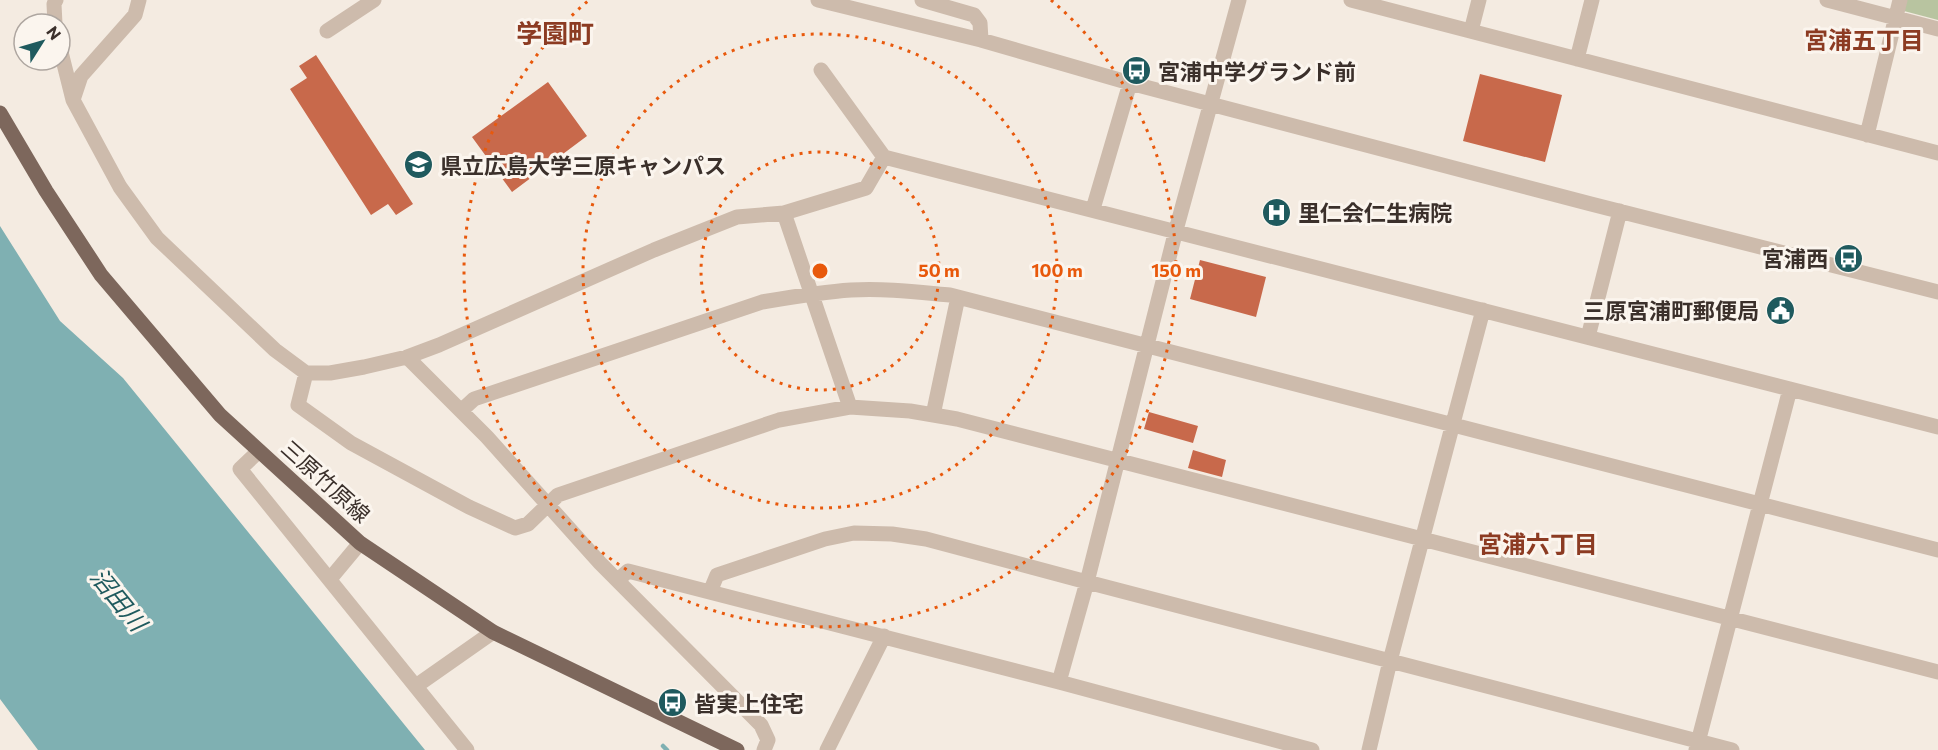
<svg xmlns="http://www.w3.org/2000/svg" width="1938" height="750" viewBox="0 0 1938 750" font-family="Commissioner,'Noto Sans JP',sans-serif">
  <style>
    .green { fill: #b8c4a0 }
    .water { fill: #7fb0b2 }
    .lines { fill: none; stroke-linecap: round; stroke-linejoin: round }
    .stream { stroke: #7fb0b2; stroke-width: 4.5 }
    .building { fill: #c8694b }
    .minor { stroke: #cdbbac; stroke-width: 15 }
    .major { stroke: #7d675c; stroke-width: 15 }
    .ring { fill: none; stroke: #e8590c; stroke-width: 3; stroke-dasharray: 3 6 }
    .labels { text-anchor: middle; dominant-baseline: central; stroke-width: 6; stroke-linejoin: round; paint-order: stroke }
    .poi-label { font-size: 22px; font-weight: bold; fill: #3b302b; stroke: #fbf5ee; text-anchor: start }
    .street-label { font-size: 22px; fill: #3b302b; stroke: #fbf5ee }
    .neighbourhood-label { font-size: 24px; font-weight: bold; fill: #8c3b22; stroke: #fbf5ee }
    .water-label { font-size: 24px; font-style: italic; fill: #1f5a5e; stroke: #fbf5ee }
    .quarter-label { font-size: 26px; font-weight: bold; fill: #8c3b22; stroke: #fbf5ee }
    .centre { fill: #e8590c; stroke: #fbf5ee; stroke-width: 3 }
    .ring-label { font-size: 18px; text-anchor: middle; font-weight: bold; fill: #e8590c; stroke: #fbf5ee; stroke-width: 6; stroke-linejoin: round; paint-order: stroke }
  </style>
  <rect width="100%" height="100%" fill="#f4ebe1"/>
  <path class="green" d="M1907 0H1938V20L1904 11Z"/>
  <path class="water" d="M0 226 60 321 123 378 425 750H38L0 699Z"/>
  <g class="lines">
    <path class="stream" d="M663 746 667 750"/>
  </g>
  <path class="building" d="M316 55 413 204 396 215 388 204 371 215 290 89 307 78 299 66Z
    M1480 74 1562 95 1545 162 1463 141Z
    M548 82 587 136 512 192 472 137Z
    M1200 260 1266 277 1256 317 1190 299Z
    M1149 412 1198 426 1193 443 1144 429Z
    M1193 450 1226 460 1222 477 1188 468Z"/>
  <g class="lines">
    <path class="minor" d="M139 0 135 15 81 76 73 100 120 187 157 238 275 350 306 373H330L364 367 407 357 439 345 654 250 737 217 784 213 866 188 884 157
      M818 0 981 40 1130 83 1591 204 1938 292
      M922 0 974 15 980 23 981 40
      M1239 0 1176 230 1087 582 1732 750
      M1351 0 1938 153
      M1827 0 1938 29
      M55 24 54 4 56 0
      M327 31 374 0
      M1471 31 1479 0
      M60 48 73 100
      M1577 59 1592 0
      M821 70 884 157 1938 427
      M1867 135 1900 0
      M1093 209 1130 83
      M784 213 850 407
      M1588 337 1620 211
      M407 357 487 437 600 563 761 725 768 740 764 750
      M306 373 298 405 351 443 469 507 515 528 528 524 558 495 779 420 850 407 910 411 957 419 1938 672
      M461 411 474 399 762 302C792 297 821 292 851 290 884 288 917 292 950 295L1938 550
      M933 415 958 297
      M259 451 240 469 467 750
      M330 579 360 543
      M618 580 628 571 1059 682 1312 750
      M710 592 717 575 825 539 854 533 892 534 926 539 1087 582 1059 682
      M416 686 493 632
      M827 750 884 636
      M1369 750 1390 661 1483 310
      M1696 750 1790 389"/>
    <path class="major" d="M0 113 46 191 101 275 220 415 360 543 493 632 737 750"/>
  </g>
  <g class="ring">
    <circle cx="820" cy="271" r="119"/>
    <circle cx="820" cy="271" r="237"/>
    <path d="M1051 0A356 356 0 1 1 589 0"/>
  </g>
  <defs>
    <symbol id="bus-disc" viewBox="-11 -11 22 22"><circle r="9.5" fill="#1f5a5e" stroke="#fbf5ee"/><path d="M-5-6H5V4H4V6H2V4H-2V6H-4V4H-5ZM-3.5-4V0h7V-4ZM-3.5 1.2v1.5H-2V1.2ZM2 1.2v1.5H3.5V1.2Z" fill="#fff"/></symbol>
    <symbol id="university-disc" viewBox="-11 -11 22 22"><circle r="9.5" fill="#1f5a5e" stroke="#fbf5ee"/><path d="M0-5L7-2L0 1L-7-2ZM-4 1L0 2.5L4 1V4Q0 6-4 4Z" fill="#fff"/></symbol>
    <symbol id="hospital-disc" viewBox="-11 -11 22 22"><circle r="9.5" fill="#1f5a5e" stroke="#fbf5ee"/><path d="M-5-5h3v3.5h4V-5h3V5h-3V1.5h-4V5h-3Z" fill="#fff"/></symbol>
    <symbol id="civic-disc" viewBox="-11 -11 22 22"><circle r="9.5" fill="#1f5a5e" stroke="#fbf5ee"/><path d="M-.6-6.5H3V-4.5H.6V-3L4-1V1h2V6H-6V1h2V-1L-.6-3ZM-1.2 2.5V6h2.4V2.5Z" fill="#fff"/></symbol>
  </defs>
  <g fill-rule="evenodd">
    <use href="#bus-disc" x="1120" y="54" width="33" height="33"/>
    <use href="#university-disc" x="402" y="148" width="33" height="33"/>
    <use href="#hospital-disc" x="1260" y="196" width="33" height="33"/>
    <use href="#bus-disc" x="1832" y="242" width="33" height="33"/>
    <use href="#civic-disc" x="1764" y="294" width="33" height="33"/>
    <use href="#bus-disc" x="656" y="686" width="33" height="33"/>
  </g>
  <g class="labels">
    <g class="poi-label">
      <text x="1158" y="71">宮浦中学グランド前</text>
      <text x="440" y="165">県立広島大学三原キャンパス</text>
      <text x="1298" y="212">里仁会仁生病院</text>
      <text x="1828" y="258" text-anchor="end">宮浦西</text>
      <text x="1759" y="310" text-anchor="end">三原宮浦町郵便局</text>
      <text x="694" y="703">皆実上住宅</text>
    </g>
    <g class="street-label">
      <text transform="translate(326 481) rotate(42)">三原竹原線</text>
    </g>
    <g class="neighbourhood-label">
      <text x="1864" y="39">宮浦五丁目</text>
      <text x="1538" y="543">宮浦六丁目</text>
    </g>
    <g class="water-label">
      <text transform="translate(119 599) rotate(51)">沼田川</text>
    </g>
    <g class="quarter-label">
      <text x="555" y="32">学園町</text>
    </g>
  </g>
  <circle cx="820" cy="271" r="9" class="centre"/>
  <g class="ring-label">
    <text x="939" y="277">50 m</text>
    <text x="1057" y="277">100 m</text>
    <text x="1176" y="277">150 m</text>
  </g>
  <g transform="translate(42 42) rotate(53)"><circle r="28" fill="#fbf5ee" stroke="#aea6a0" stroke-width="1.5"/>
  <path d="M0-4.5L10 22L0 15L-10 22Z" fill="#1f5a5e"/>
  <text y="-9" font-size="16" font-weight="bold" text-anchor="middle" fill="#3b302b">N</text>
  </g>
</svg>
